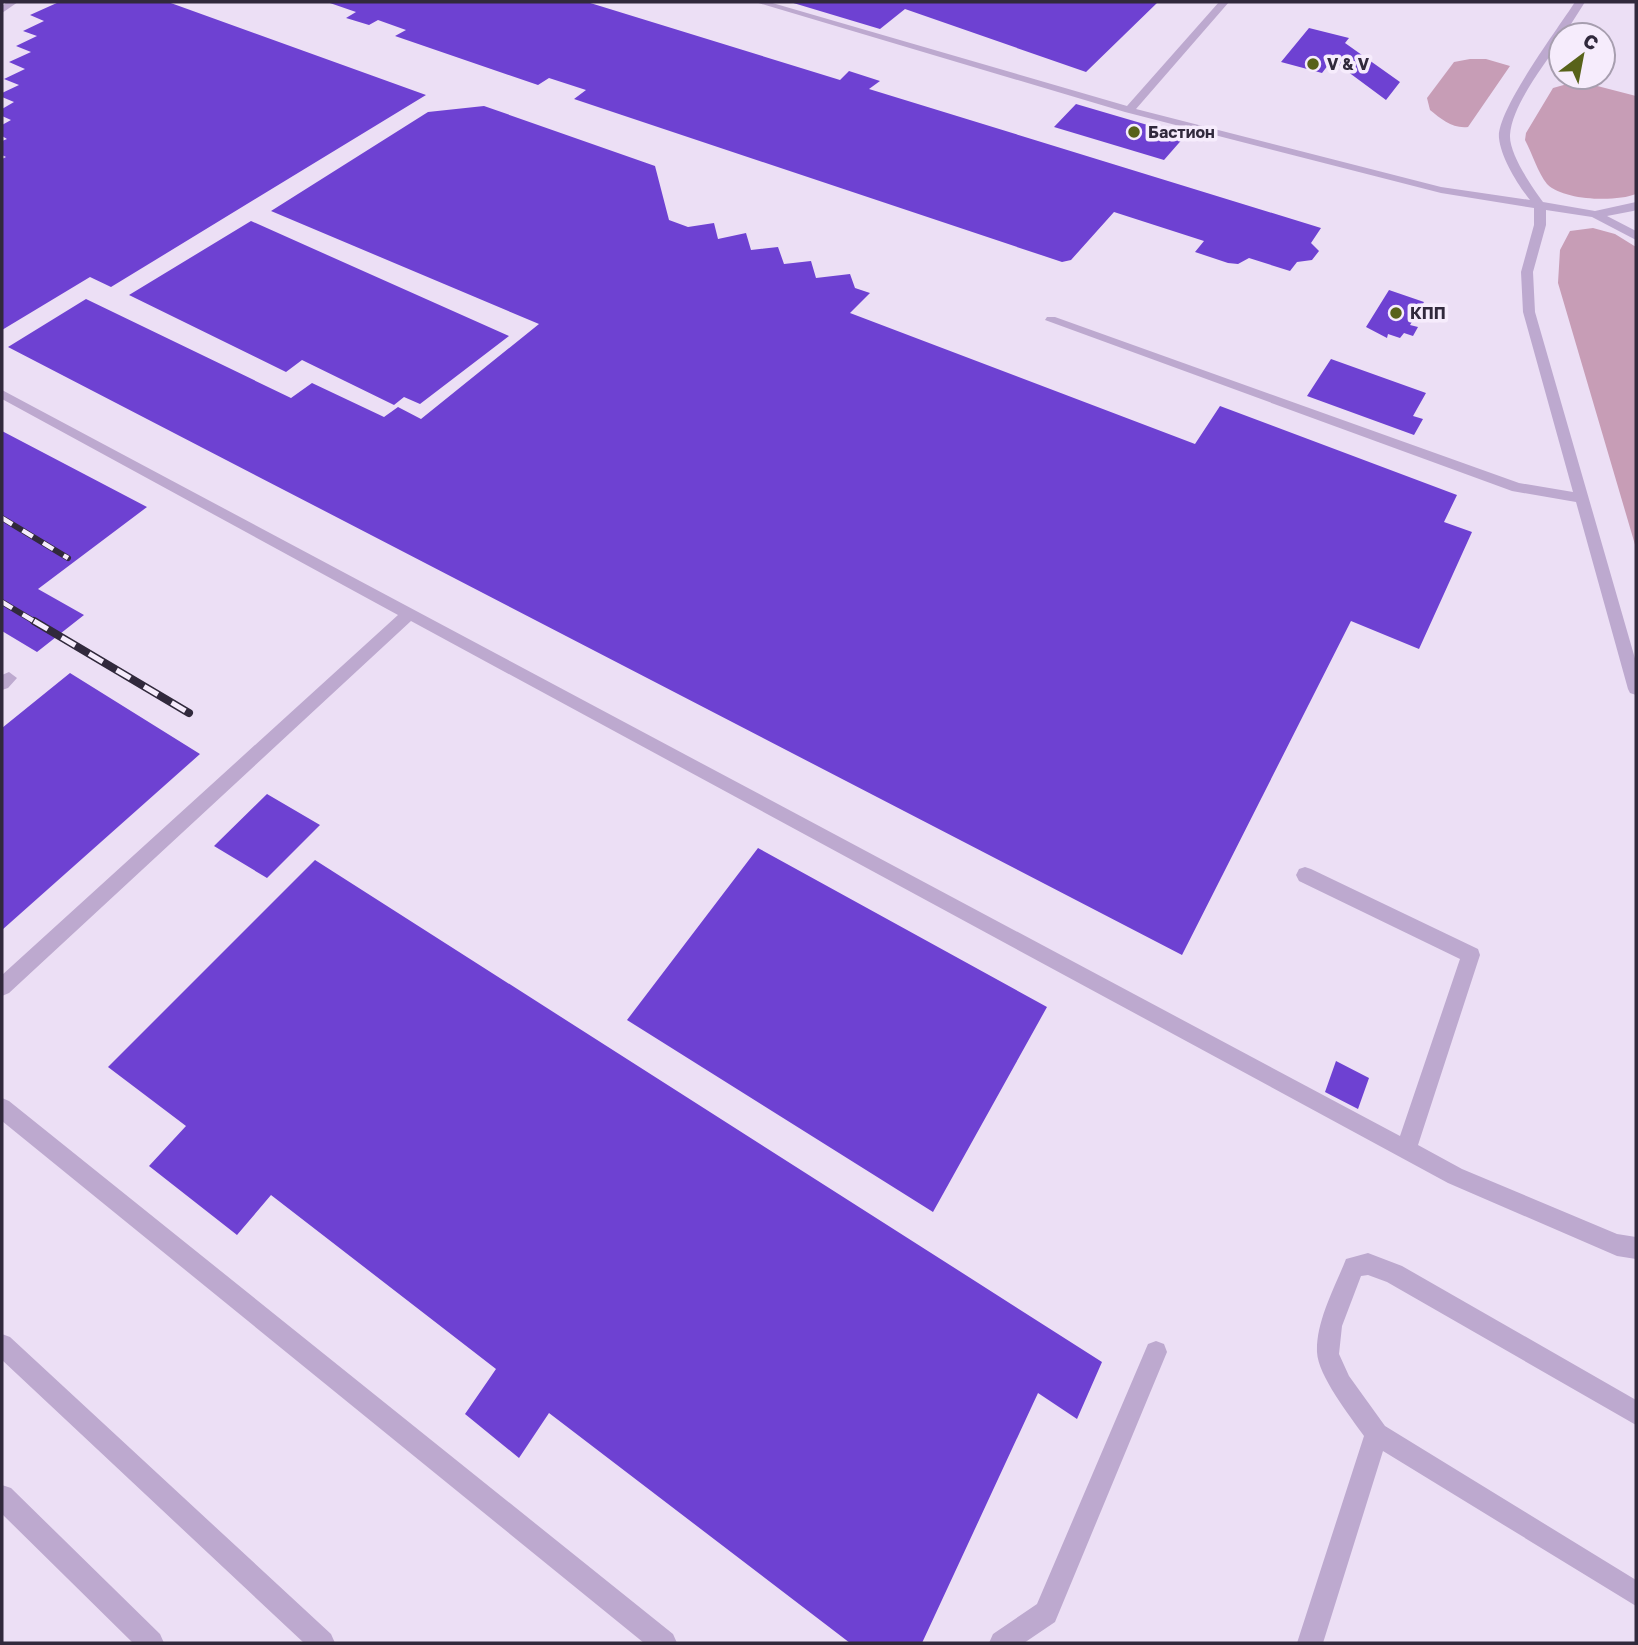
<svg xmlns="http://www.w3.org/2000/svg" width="1638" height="1645" viewBox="0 0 1638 1645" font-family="'Golos Text',sans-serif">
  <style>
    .green { fill: #c79db6 }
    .building { fill: #6e41d2 }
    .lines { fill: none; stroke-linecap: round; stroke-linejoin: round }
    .minor { fill: #bda9cf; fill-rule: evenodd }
    .rail-far1-casing { stroke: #31293c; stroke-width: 6 }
    .rail-casing { stroke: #31293c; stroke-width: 8 }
    .rail-far1 { stroke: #f6ecfc; stroke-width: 4.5; stroke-dasharray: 12; stroke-linecap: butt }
    .rail { stroke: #f6ecfc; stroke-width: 5; stroke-dasharray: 16; stroke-linecap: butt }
    .poi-dot { fill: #58621a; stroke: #f6ecfc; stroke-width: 2.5 }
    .labels { text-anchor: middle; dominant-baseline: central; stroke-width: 7; stroke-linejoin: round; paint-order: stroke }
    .far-poi-label { font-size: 16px; font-weight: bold; fill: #31293c; stroke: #f6ecfc; text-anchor: start }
  </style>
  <rect width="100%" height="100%" fill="#ecdff5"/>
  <path class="green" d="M1470 59H1486L1510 66 1468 127C1453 129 1441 119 1430 110L1427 98 1454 62Z
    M1578 81 1636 96V194C1616 202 1564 201 1547 184 1538 173 1532 153 1525 140L1526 133 1553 88Z
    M1593 228 1615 234 1636 247V548L1558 283 1560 250 1570 231Z"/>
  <path class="building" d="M59 2H168L426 95 111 287 90 277 2 330V159L6 157 2 155V141L7 139 2 136V125L11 120 2 116V109L14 102 2 97V93L19 85 4 79 25 69 9 62 31 52 16 46 37 36 23 31 44 21 30 15Z
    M327 2H587L840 80 849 71 880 81 869 89 1321 228 1311 243 1319 251 1312 260 1297 262 1290 271 1249 258 1238 264 1228 263 1195 252 1204 241 1114 212 1071 260 1062 262 574 99 586 90 549 78 538 85 395 36 406 30 378 20 369 25 346 18 356 12Z
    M790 2H1158L1086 72 905 9 880 29Z
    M1309 28 1349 38 1345 43 1400 82 1386 100 1332 60 1322 73 1281 62Z
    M1076 104 1185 136 1164 160 1054 127Z
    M484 106 655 166 669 220 688 227 714 223 718 239 746 233 751 250 778 247 784 264 811 261 816 278 850 274 855 288 870 293 850 313 1195 444 1220 406 1457 495 1444 522 1472 532 1419 649 1351 621 1182 955 8 347 86 299 291 398 312 383 384 417 398 407 421 419 539 324 271 211 428 112Z
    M251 221 509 336 420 404 404 397 394 405 302 360 286 372 129 295Z
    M1389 290 1424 302 1410 325 1418 327 1413 336 1404 333 1400 338 1388 334 1387 338 1366 327Z
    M1331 359 1426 393 1413 416 1423 419 1414 435 1307 396Z
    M2 431 147 507 38 589 84 615 37 652 2 631Z
    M70 673 200 754 2 930V728Z
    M267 794 320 825 267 878 214 846Z
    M758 848 1047 1007 933 1212 627 1020Z
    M315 860 1102 1362 1077 1419 1038 1393 922 1643H850L549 1413 519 1458 465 1414 496 1369 271 1195 237 1235 149 1166 186 1126 108 1067Z
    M1336 1061 1369 1078 1358 1109 1325 1092Z"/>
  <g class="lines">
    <path class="minor" d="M7 2H18L2 13V6Z
      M755 2H769L1127 106 1219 2H1229L1136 109 1441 187 1530 200C1518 185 1501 158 1499 138 1496 111 1559 27 1575 2H1585L1564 35H1561V39C1545 65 1512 104 1510 135 1509 154 1532 187 1543 202L1595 211 1636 202V210L1633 211 1607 216 1636 231V240L1592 217 1546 210V225L1533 272 1535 312 1636 662V695L1630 693 1628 689 1576 502 1512 491 1045 320 1047 317H1055L1519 483 1573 492 1523 312 1521 272 1534 225V208L1441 193 1125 112Z
      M2 390 1400 1136 1460 959 1299 881 1296 875 1299 869 1305 867 1311 869 1478 949 1480 955 1418 1145 1462 1169 1617 1234 1636 1237V1259L1617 1256 1448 1183 411 621 9 993 2 996V975L398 615 2 399Z
      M9 672 17 678 8 688 2 690V675Z
      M2 1098 9 1101 673 1634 677 1643H644L2 1121Z
      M1368 1253 1402 1266 1636 1400V1425L1387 1282 1368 1275 1361 1276 1342 1326 1339 1354 1349 1376 1385 1426 1636 1580V1606L1383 1451 1323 1643H1297L1364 1436C1350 1416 1318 1376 1317 1352 1316 1321 1335 1287 1346 1259Z
      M2 1334 10 1337 331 1634 335 1643H304L2 1360Z
      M1156 1341 1164 1344 1167 1352 1055 1622 1024 1643H989L993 1634 1037 1604 1148 1344Z
      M2 1485 11 1488 160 1634 164 1643H133L2 1514Z"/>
    <defs>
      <path id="rail-far1" d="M2 518 68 558
        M2 602 37 623"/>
      <path id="rail" d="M34 621 189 713"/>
    </defs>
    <use href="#rail-far1" class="rail-far1-casing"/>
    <use href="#rail" class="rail-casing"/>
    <use href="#rail-far1" class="rail-far1"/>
    <use href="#rail" class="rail"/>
  </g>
  <g class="poi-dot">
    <circle cx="1313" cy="64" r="7"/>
    <circle cx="1134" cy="132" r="7"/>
    <circle cx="1396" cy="313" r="7"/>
  </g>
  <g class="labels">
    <g class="far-poi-label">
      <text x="1327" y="64">V &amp; V</text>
      <text x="1148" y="132">Бастион</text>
      <text x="1410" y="313">КПП</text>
    </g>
  </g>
  <rect width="1638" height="1645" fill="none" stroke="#31293c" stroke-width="7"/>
  <g transform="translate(1582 56) rotate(32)"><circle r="33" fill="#f6ecfc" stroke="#a79eaf" stroke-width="2"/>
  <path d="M0-5L12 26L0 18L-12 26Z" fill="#58621a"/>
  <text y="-10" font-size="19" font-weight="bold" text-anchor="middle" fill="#31293c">С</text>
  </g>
</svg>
